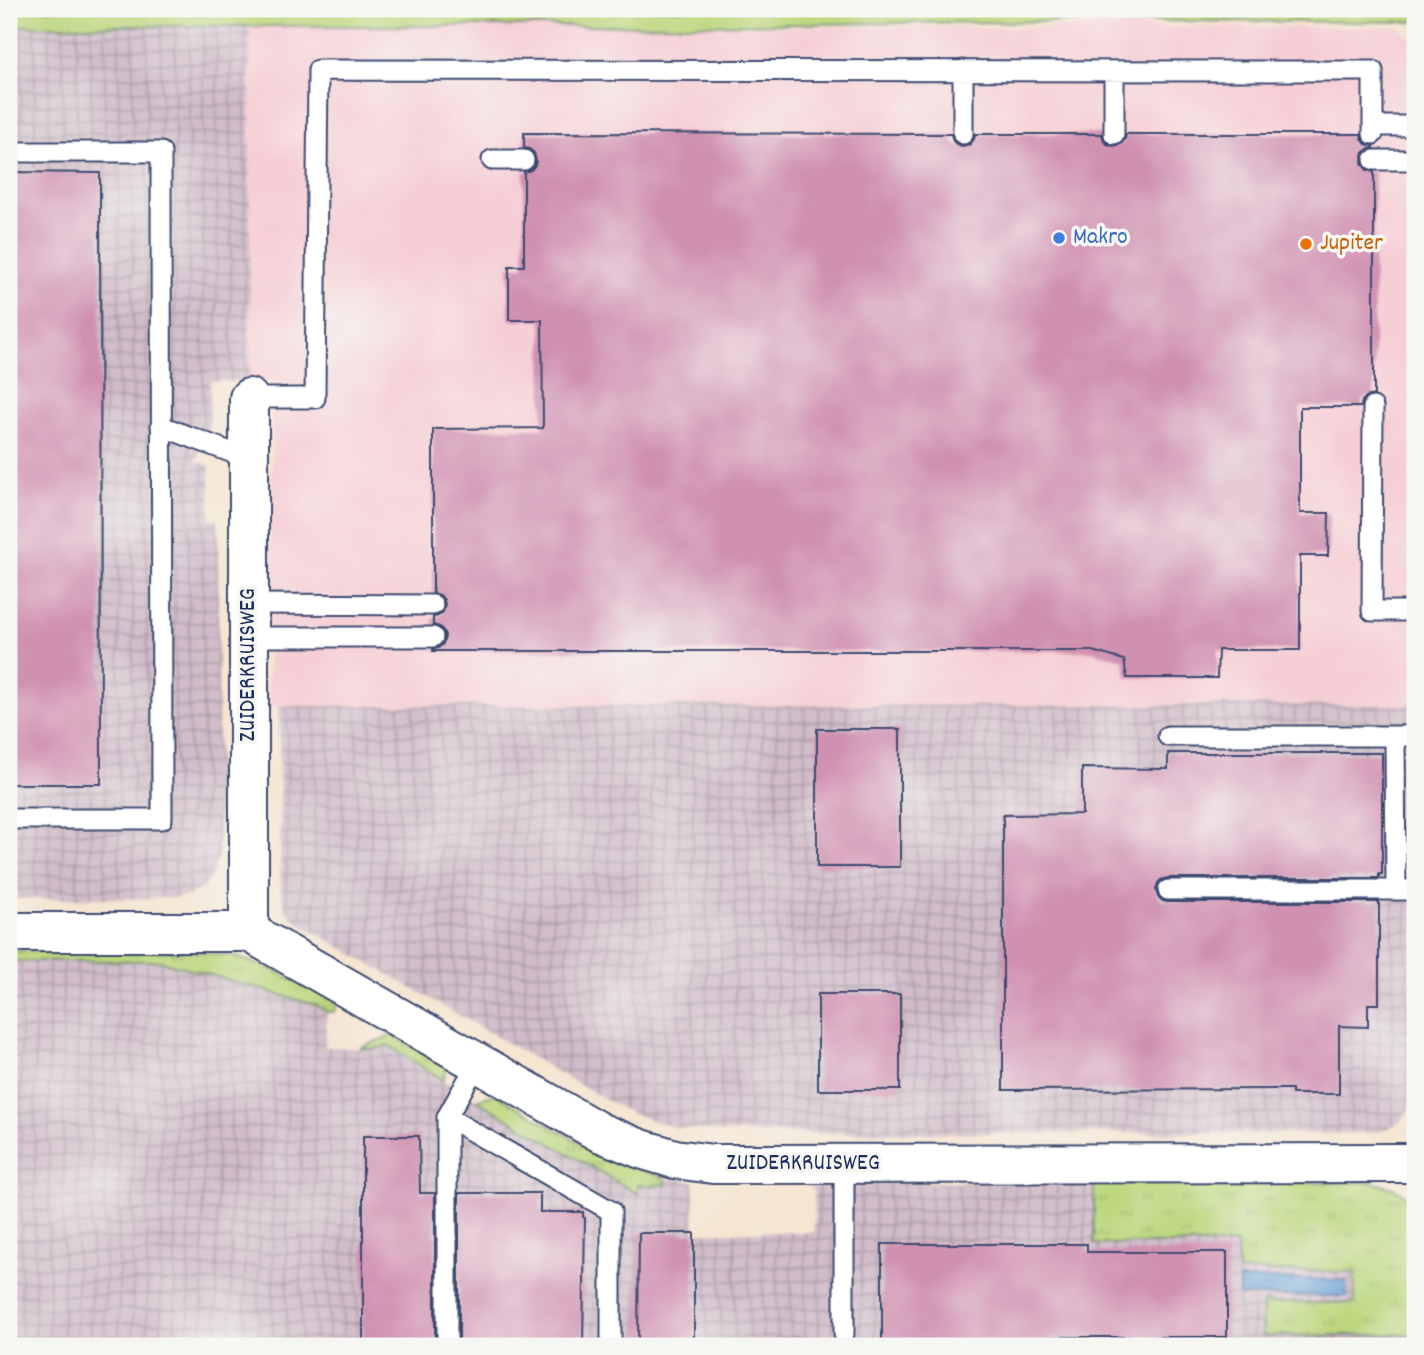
<svg xmlns="http://www.w3.org/2000/svg" width="1424" height="1355" viewBox="0 0 1424 1355" font-family="Dekko,sans-serif">
  <style>
    .built { fill: #f6cfd6 }
    .industrial { fill: url(#industrial-grid) }
    .grass { fill: url(#grass-tufts); stroke: #6c836e; stroke-width: 2 }
    .water { fill: #689fd5; stroke: #42679a; stroke-width: 2 }
    .building { fill: #d091b1 }
    .lines { fill: none; stroke-linecap: round; stroke-linejoin: round }
    .service-casing { stroke: #3c4a6f; stroke-width: 23 }
    .minor-casing { stroke: #3c4a6f; stroke-width: 42 }
    .service { stroke: #fff; stroke-width: 19 }
    .minor { stroke: #fff; stroke-width: 38 }
    .shop-dot { fill: #3f7fe0; stroke: #f6f6f2; stroke-width: 2.5 }
    .food-dot { fill: #e8710a; stroke: #f6f6f2; stroke-width: 2.5 }
    .labels { text-anchor: middle; dominant-baseline: central; stroke-width: 7; stroke-linejoin: round; paint-order: stroke }
    .shop-label { font-size: 24px; fill: #366cbe; stroke: #f6f6f2; text-anchor: start }
    .food-label { font-size: 24px; fill: #c56008; stroke: #f6f6f2; text-anchor: start }
    .street-label { font-size: 24px; fill: #1b2f5e; stroke: #f6f6f2 }
  </style>
  <defs>
    <pattern id="industrial-grid" width="8" height="8" patternUnits="userSpaceOnUse" patternTransform="scale(1.75)"><rect width="8" height="8" fill="#d1bdc9"/><path d="M0 4h8M4 0v8" fill="none" stroke="#a99aa6"/></pattern>
    <pattern id="grass-tufts" width="24" height="20" patternUnits="userSpaceOnUse" patternTransform="scale(1.75)"><rect width="24" height="20" fill="#bcd77d"/><path d="M3 7l-1-3M5 7V3M7 7l1-3M15 17l-1-3M17 17v-4M19 17l1-3" fill="none" stroke="#a1b96e"/></pattern>
  </defs>
  <rect width="100%" height="100%" fill="#f6f6f2"/>
  <filter id="ink" filterUnits="userSpaceOnUse"><feTurbulence type="fractalNoise" baseFrequency=".0143" numOctaves="2"/><feDisplacementMap in="SourceGraphic" scale="14" xChannelSelector="R" yChannelSelector="G"/><feConvolveMatrix kernelMatrix="1 2 1 2 8 2 1 2 1" color-interpolation-filters="sRGB"/></filter>
  <filter id="wash" filterUnits="userSpaceOnUse"><feTurbulence type="fractalNoise" baseFrequency=".00686" numOctaves="4" result="noise"/><feDisplacementMap in="SourceGraphic" scale="28" xChannelSelector="R" yChannelSelector="G"/><feGaussianBlur stdDeviation="1.57" result="paint"/><feColorMatrix in="noise" values="0 0 0 0 0 0 0 0 0 0 0 0 0 0 0 0 0 1.4 0 .05"/><feComposite in="paint" operator="in"/></filter>
  <g filter="url(#wash)">
    <rect width="100%" height="100%" fill="#f5e5d1"/>
    <path class="built" d="M250 26 1399 27 1409 36 1415 46V705L268 706 273 380 250 381Z"/>
    <path class="industrial" d="M9 26H250V381H210V423L196 461 210 465V519L218 520V856L213 872 204 887 188 896 174 898 9 899Z
      M1415 705V1102L1400 1122 1381 1131 1368 1133H758L720 1132 673 1127 631 1113 608 1101 299 923 292 917 286 910 281 894 279 706Z
      M9 961H161L316 1005 327 1012 325 1047 375 1049 387 1045 401 1053 409 1061 461 1091 638 1193V1185H665V1177L694 1181V1232H814V1194L812 1188 804 1183 1372 1182 1384 1184 1396 1189 1415 1203V1346H9Z"/>
    <path class="grass" d="M9 9H1415V22L1104 21 588 26H9Z
      M9 951H191L230 955 272 969 334 1001C337 1005 337 1008 334 1012H327L316 1005 161 961H9Z
      M392 1035 447 1066 443 1080 388 1045 375 1049 360 1048Z
      M495 1094 598 1153 635 1168 665 1177 666 1185H638V1194L476 1100Z
      M1372 1182 1396 1189 1415 1203V1334L1263 1336V1303H1355V1272L1238 1271 1237 1244H1094V1183Z"/>
    <path class="water" d="M1239 1279 1346 1280 1347 1296H1239Z"/>
    <g id="blocks">
      <path class="building" d="M524 133 951 134 953 141 956 144 962 146 970 144 974 139 975 134H1102L1104 141 1107 144 1113 146 1121 144 1125 139 1126 134H1361L1362 139 1366 144 1374 146V148L1368 149 1364 153 1362 161 1363 165 1367 170 1374 172V395L1366 397 1362 401 1361 407H1300V513H1329L1328 556H1300V650H1218L1217 678H1127L1124 660 1092 651H433V649L438 648 443 644 445 636 444 632 440 627 433 625V617L438 616 443 612 445 604 444 600 440 595 433 593V429L543 428 542 320H509V266H524V172L531 170 535 165 536 161 534 153 529 149 524 148Z
        M9 172 100 173 101 784H9Z
        M817 729H900V867H817Z
        M1168 753H1382V874H1379V878H1168L1161 880 1158 883 1156 889 1158 897 1163 901 1168 902H1379V1004H1368V1027L1339 1026V1094H1292V1089L1003 1090V815L1082 814V768L1168 769Z
        M818 994H900V1090H818Z
        M363 1136H419L420 1193H435V1346H363Z
        M459 1193H540V1212H583V1217L585 1218 583 1346H459Z
        M639 1233H694V1346H638Z
        M882 1244H1087V1252H1227V1337H1049V1346H882Z"/>
    </g>
  </g>
  <g filter="url(#ink)">
    <use href="#blocks" fill-opacity="0" stroke="#3c4a6f" stroke-width="2"/>
    <g class="lines">
      <defs>
        <path id="service" d="M963 70V134
          M1114 71V134
          M1373 126H1415
          M9 152H161L162 819H9
          M492 160H524
          M1374 160H1415
          M249 398H315L318 70 1373 71V134
          M1373 407 1372 611H1415
          M161 426 249 459
          M250 604 433 605
          M249 637H433
          M1168 736H1415
          M1395 736 1396 890
          M1168 890H1415
          M447 1117 611 1211V1346
          M844 1163V1334
          M447 1346V1117L478 1062"/>
        <path id="minor" d="M249 398V932
          M9 932H249L599 1132 641 1149 675 1159 713 1164 1415 1163"/>
      </defs>
      <use href="#service" class="service-casing"/>
      <use href="#minor" class="minor-casing"/>
      <use href="#service" class="service"/>
      <use href="#minor" class="minor"/>
    </g>
  </g>
  <circle class="shop-dot" cx="1059" cy="238" r="7"/>
  <circle class="food-dot" cx="1306" cy="244" r="7"/>
  <g class="labels">
    <g class="shop-label">
      <text x="1073" y="238">Makro</text>
    </g>
    <g class="food-label">
      <text x="1320" y="244">Jupiter</text>
    </g>
    <g class="street-label">
      <text transform="translate(249 665) rotate(-90)">ZUIDERKRUISWEG</text>
      <text x="803" y="1164">ZUIDERKRUISWEG</text>
    </g>
  </g>
  <rect width="1424" height="1355" fill="none" stroke="#f6f6f2" stroke-width="35"/>
</svg>
